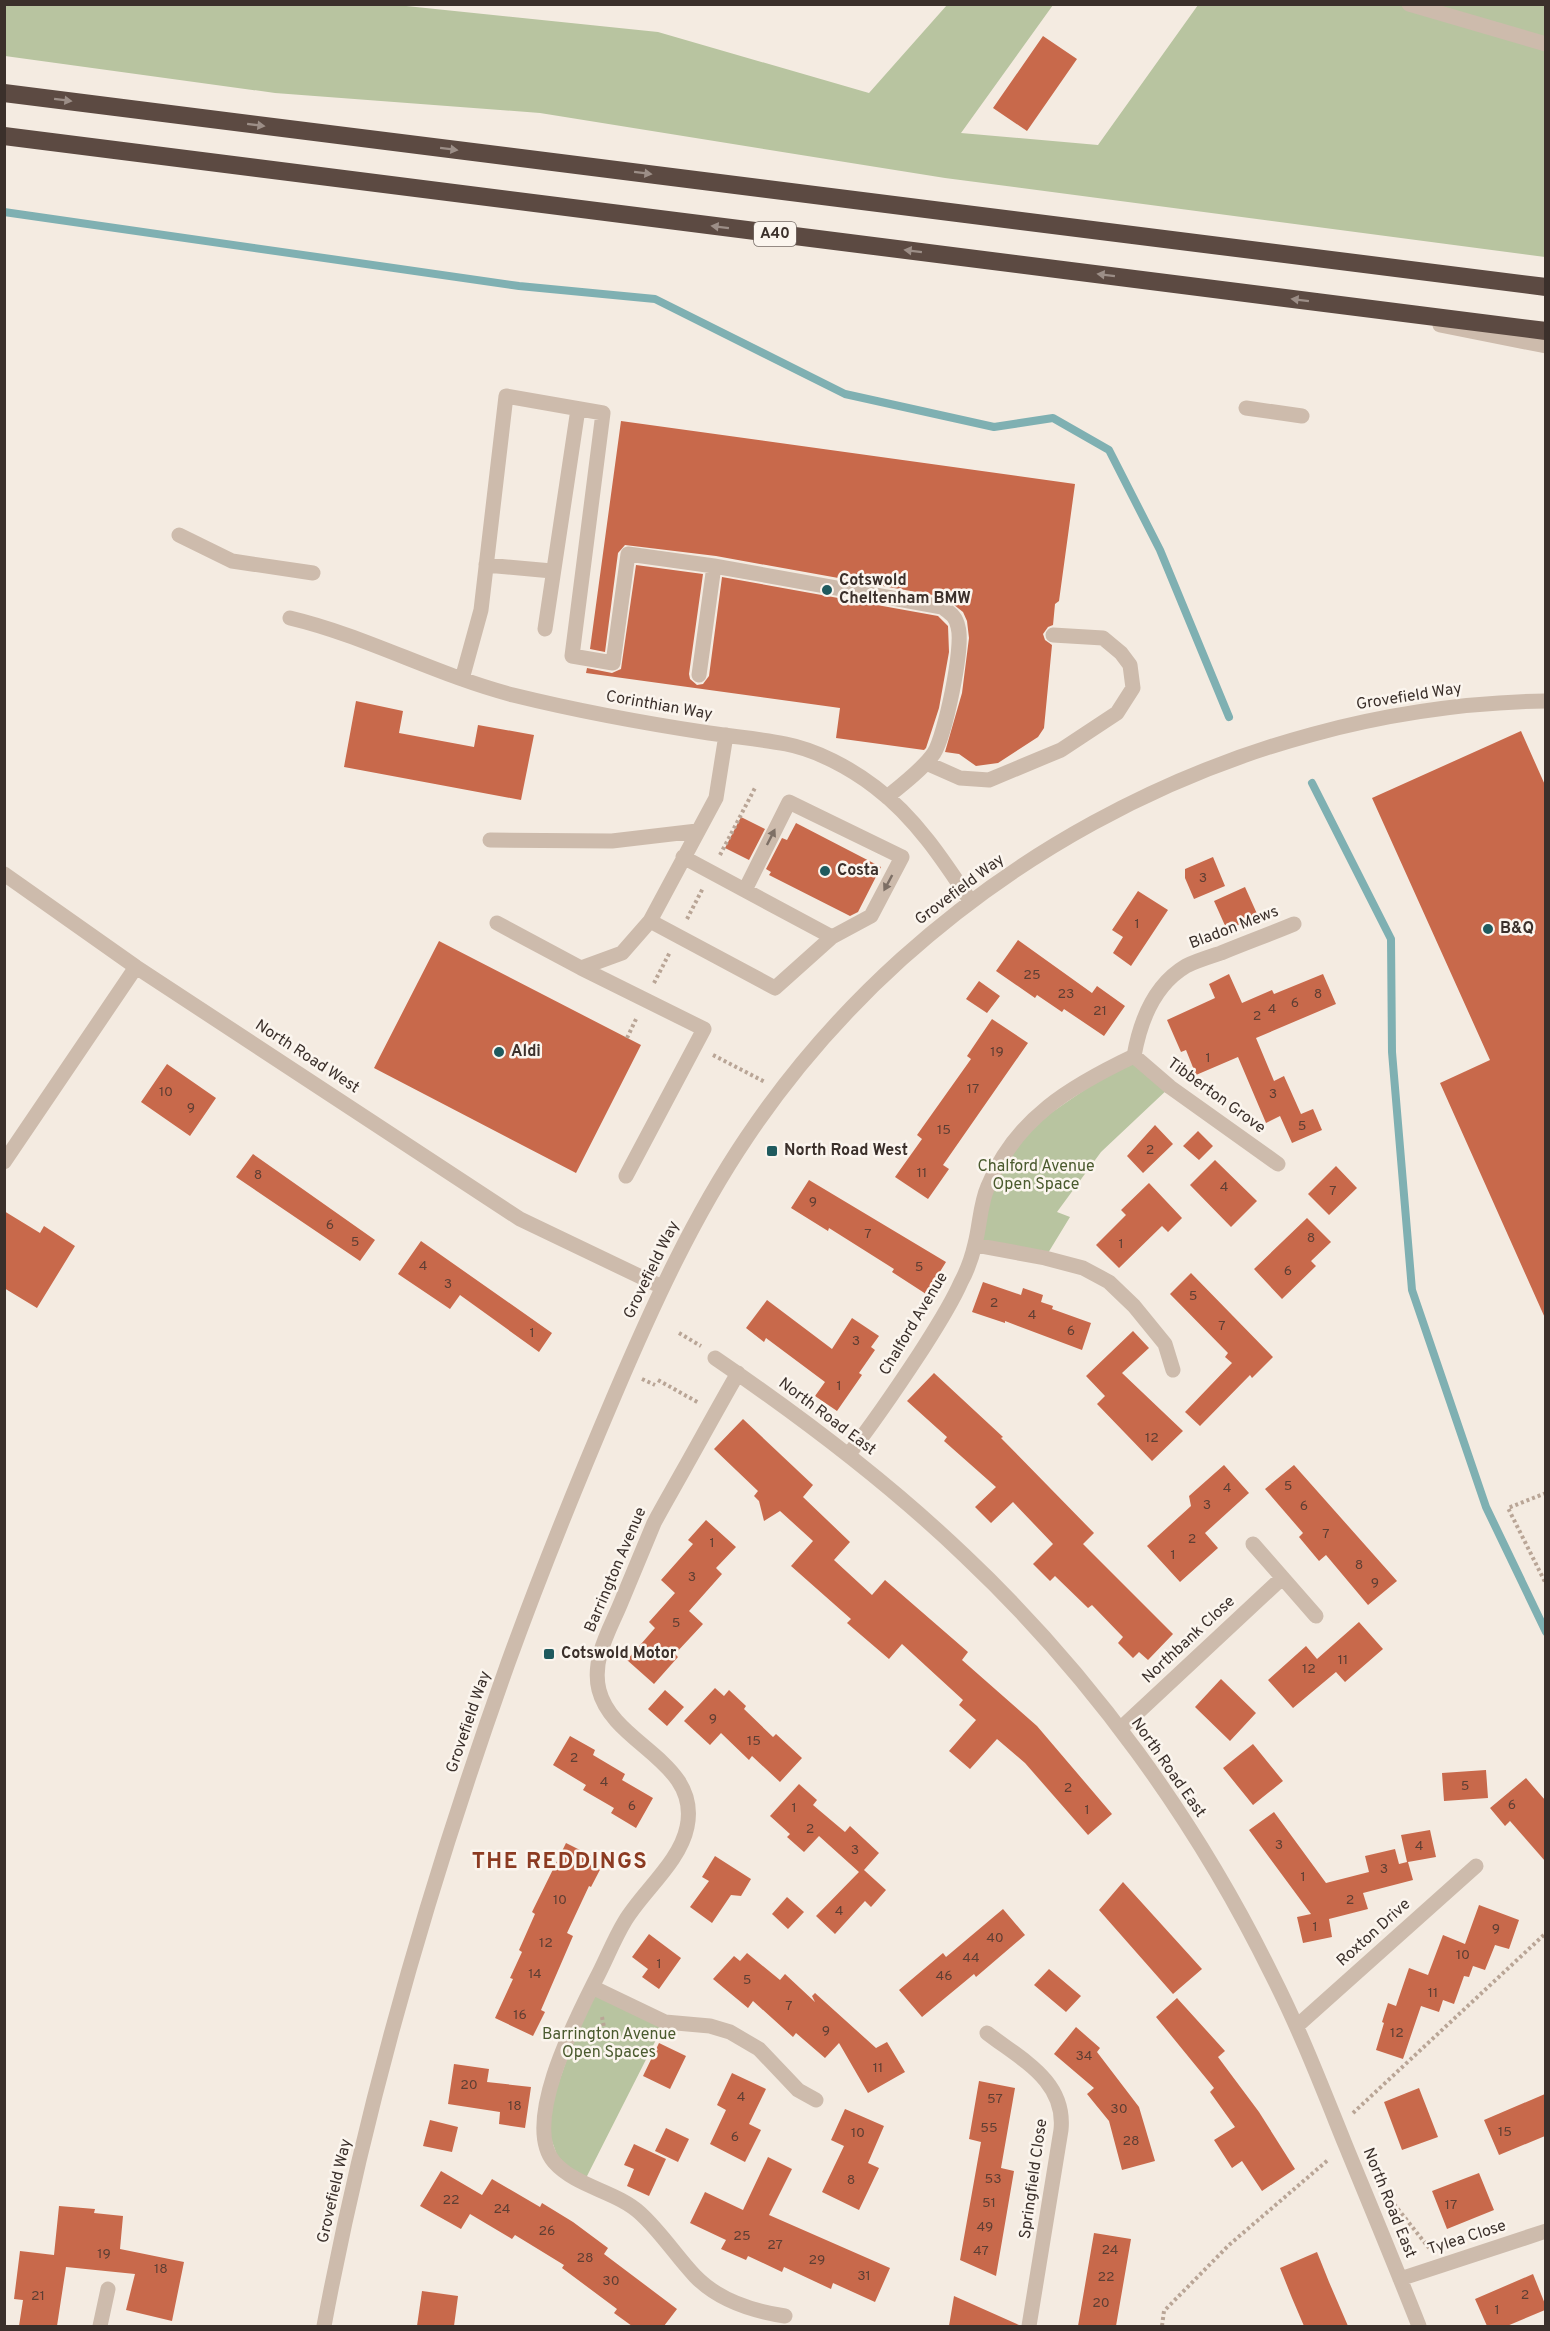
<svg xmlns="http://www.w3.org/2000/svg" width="1550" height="2331" viewBox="0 0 1550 2331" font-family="Overpass,sans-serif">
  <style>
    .green { fill: #b8c4a0 }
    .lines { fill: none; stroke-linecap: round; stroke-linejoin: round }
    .stream { stroke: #7fb0b2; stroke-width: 8 }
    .building { fill: #c8694b }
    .path { stroke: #b9a596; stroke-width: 4; stroke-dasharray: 3 3; stroke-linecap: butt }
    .minor { stroke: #cdbbac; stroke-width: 15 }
    .highway { stroke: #5c4a42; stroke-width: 18 }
    .oneway { fill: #9c8e87 }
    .oneway2 { fill: #7d6f65 }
    .poi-dot { fill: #1f5a5e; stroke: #fbf5ee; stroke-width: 2 }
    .labels { text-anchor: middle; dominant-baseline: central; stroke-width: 5; stroke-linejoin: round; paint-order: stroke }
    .number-label { font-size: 14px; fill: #5e3e33 }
    .shield { fill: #fbf5ee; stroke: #756b66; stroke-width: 1.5 }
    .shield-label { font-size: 15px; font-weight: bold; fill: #3b302b }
    .poi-label { font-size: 16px; font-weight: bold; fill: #3b302b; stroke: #fbf5ee; text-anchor: start }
    .street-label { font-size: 16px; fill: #3b302b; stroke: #fbf5ee }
    .park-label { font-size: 16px; fill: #4a5a2e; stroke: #fbf5ee }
    .district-label { font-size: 22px; font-weight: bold; letter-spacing: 1.5px; fill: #8c3b22; stroke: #fbf5ee }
  </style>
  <rect width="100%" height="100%" fill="#f4ebe1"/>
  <path class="green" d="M387 4 658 32 869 93 947 5H1053L961 133 1098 145 1198 5H1545V257L945 178 540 113 275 93 5 56V5Z
    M1134 1056 1170 1087 1101 1152 1057 1212 1070 1217 1045 1258 975 1245 987 1188 1023 1132Z
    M592 1987 665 2022 584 2182 562 2169 545 2122Z"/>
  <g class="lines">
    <path class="stream" d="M4 212 519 286 655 299 845 394 994 427 1053 418 1109 450 1160 550 1229 717
      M1312 783 1391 939 1392 1052 1412 1290 1486 1507 1546 1632"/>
  </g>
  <path class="building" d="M1043 36 1077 59 1027 131 993 108Z
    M621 421 1075 484 1059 601 1055 604 1053 625 1048 627 1043 634 1045 640 1052 645 1044 728 1038 737 998 763 976 766 959 754 945 752 962 693 969 638 967 621 963 612 944 597 716 556 625 545 618 553 605 652 590 649Z
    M636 565 703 574 689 674 690 679 697 685 703 684 709 676 722 577 938 616 948 626 949 652 939 708 926 748 924 750 836 738 840 708 586 673 587 668 612 673 621 669Z
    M356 701 403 711 399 733 474 747 478 725 534 735 521 800 344 767Z
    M1521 731 1545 785V1318L1440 1083 1490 1060 1372 798Z
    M741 817 765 829 749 860 725 848Z
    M796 823 881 867 858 912 850 916 769 875 771 872 766 869 782 838 787 840Z
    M1213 857 1225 886 1194 899 1185 878V869Z
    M1245 887 1258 916 1227 930 1214 901Z
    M1138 891 1168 910 1131 966 1113 953 1123 937 1112 930Z
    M1018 940 1092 993 1097 986 1125 1006 1104 1036 1064 1009 1062 1012 1037 995 1035 998 996 971Z
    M439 941 641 1045 576 1173 374 1068Z
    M1229 974 1242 1003 1272 990 1274 994 1323 974 1336 1004 1256 1038 1274 1081 1284 1076 1301 1114 1313 1109 1322 1130 1292 1143 1280 1116 1266 1123 1238 1057 1196 1075 1186 1050 1181 1052 1167 1020 1215 998 1209 984Z
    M979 981 1000 996 987 1013 966 999Z
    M992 1019 1028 1043 943 1165 949 1169 928 1199 895 1177 922 1139 917 1135 971 1059 967 1056Z
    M167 1064 216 1098 190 1136 141 1102Z
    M1155 1125 1173 1144 1143 1173 1127 1156Z
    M1198 1131 1213 1146 1199 1160 1183 1146Z
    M253 1154 375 1240 360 1261 236 1177Z
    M1215 1160 1257 1201 1231 1227 1190 1185Z
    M1336 1166 1357 1188 1329 1215 1308 1194Z
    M809 1180 946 1262 926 1294 892 1272 894 1269 829 1228 828 1231 791 1208Z
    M1149 1183 1182 1218 1168 1232 1162 1226 1119 1268 1096 1245 1126 1215 1121 1210Z
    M4 1211 40 1233 44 1226 75 1246 37 1308 4 1288Z
    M1307 1218 1331 1242 1311 1261 1316 1266 1282 1299 1254 1269Z
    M421 1241 552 1333 539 1352 460 1295 450 1309 398 1274Z
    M1191 1273 1273 1357 1252 1378 1250 1375 1200 1426 1185 1412 1232 1363 1225 1357 1228 1353 1170 1294Z
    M983 1282 1021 1295 1023 1288 1043 1295 1041 1302 1053 1306 1052 1309 1091 1323 1082 1350 1005 1321V1323L972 1312Z
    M767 1300 832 1349 852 1318 879 1336 871 1347 875 1350 859 1373 862 1375 837 1411 815 1396 825 1382 766 1338 764 1342 746 1328Z
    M1133 1331 1149 1348 1122 1373 1183 1431 1152 1461 1097 1404 1105 1396 1086 1376Z
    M934 1373 1003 1437 1001 1438 1094 1533 1083 1544 1173 1634 1148 1660 1139 1652 1133 1658 1118 1643 1123 1637 1092 1605 1088 1608 1055 1576 1050 1581 1033 1564 1053 1544 1013 1502 991 1523 975 1507 996 1487 944 1441 947 1437 907 1401Z
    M743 1419 813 1485 803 1497 850 1542 834 1560 872 1595 885 1580 968 1652 962 1660 1037 1726 1112 1814 1088 1835 1025 1763 997 1739 970 1769 949 1751 976 1720 959 1705 963 1700 902 1644 889 1659 847 1623 851 1619 791 1566 813 1541 780 1511 764 1521 759 1501 754 1496 758 1491 714 1449Z
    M1224 1465 1249 1493 1205 1533 1218 1548 1180 1582 1147 1546 1191 1506 1189 1496Z
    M1294 1465 1397 1581 1368 1605 1326 1555 1319 1561 1299 1537 1303 1533 1265 1489Z
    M706 1520 736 1547 716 1568 722 1574 689 1611 703 1624 675 1654 678 1657 654 1684 627 1660 655 1628 649 1622 675 1593 661 1580 693 1544 688 1540Z
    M1359 1622 1383 1649 1345 1682 1336 1672 1293 1708 1268 1680 1306 1646 1317 1659Z
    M1221 1679 1256 1713 1230 1741 1195 1707Z
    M715 1688 724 1696 729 1690 746 1706 744 1709 773 1737 776 1734 802 1758 780 1782 752 1756 749 1760 721 1733 710 1745 684 1721Z
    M665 1690 684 1707 667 1726 648 1709Z
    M570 1736 595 1750 593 1755 625 1774 622 1780 653 1798 636 1828 611 1813 614 1808 583 1790 586 1785 553 1765Z
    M1253 1744 1283 1781 1253 1805 1223 1768Z
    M1486 1770 1488 1798 1444 1801 1442 1773Z
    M1526 1778 1545 1800V1861L1510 1821 1505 1826 1490 1808Z
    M799 1784 817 1800 813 1805 845 1832 850 1826 879 1853 864 1870 886 1890 871 1907 865 1901 835 1934 816 1916 859 1872 819 1836 804 1852 787 1837 790 1834 770 1816Z
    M1274 1812 1326 1883 1369 1872 1365 1856 1395 1849 1399 1864 1407 1862 1401 1835 1430 1830 1436 1857 1408 1862 1413 1880 1363 1893 1368 1909 1329 1919 1332 1937 1303 1943 1297 1917 1311 1914 1249 1830Z
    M566 1843 604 1862 591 1887 589 1886 567 1933 573 1936 541 2010 545 2012 533 2036 495 2018 513 1979 510 1978 522 1952 519 1950 535 1914 532 1912Z
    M715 1856 751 1879 741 1896 731 1895 712 1923 690 1907 709 1881 702 1877Z
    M1123 1882 1202 1969 1173 1994 1099 1910Z
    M787 1897 804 1912 788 1929 772 1914Z
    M1479 1905 1519 1920 1509 1949 1495 1945 1485 1970 1473 1966 1469 1977 1464 1976 1454 2004 1443 2000 1439 2012 1421 2006 1403 2059 1376 2050 1384 2023 1382 2022 1388 2003 1396 2006 1409 1968 1428 1975 1443 1935 1465 1944Z
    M1003 1909 1025 1935 976 1977 974 1974 922 2017 899 1990 943 1953 946 1957Z
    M649 1934 681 1958 659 1989 642 1977 648 1969 632 1957Z
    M747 1953 780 1980 785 1974 815 2002 812 1996 815 1993 876 2048 887 2042 905 2072 868 2093 839 2043 825 2058 796 2033 793 2037 753 2001 748 2008 713 1979 734 1956 740 1961Z
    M1049 1969 1081 1996 1066 2012 1034 1985Z
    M1177 1998 1225 2051 1218 2057 1259 2112 1295 2169 1262 2191 1242 2161 1232 2168 1214 2140 1235 2127 1210 2092 1214 2088 1156 2017Z
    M1076 2027 1100 2048 1097 2052 1139 2107 1155 2161 1122 2170 1109 2121 1087 2094 1094 2088 1054 2054Z
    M659 2043 686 2056 670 2089 643 2076Z
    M454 2064 489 2069 487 2082 531 2087 525 2128 499 2124 500 2112 448 2104Z
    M732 2073 766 2089 749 2124 761 2130 745 2162 710 2144 726 2110 717 2105Z
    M979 2081 1015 2088 1001 2168 1014 2171 996 2276 960 2260 981 2142 969 2139Z
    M1419 2088 1438 2137 1402 2150 1384 2102Z
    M1545 2094V2136L1499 2155 1484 2120Z
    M845 2109 884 2126 868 2163 879 2168 859 2210 822 2192 844 2146 831 2140Z
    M430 2120 458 2127 452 2152 423 2146Z
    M666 2128 689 2139 678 2162 655 2151Z
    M634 2144 666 2159 649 2196 627 2186 634 2169 624 2165Z
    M768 2157 792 2169 769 2215 890 2268 875 2302 833 2283 831 2289 784 2267 782 2272 748 2256 746 2260 721 2249 726 2240 690 2223 705 2192 743 2210Z
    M441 2171 482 2195 492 2179 540 2207 542 2203 573 2222 608 2248 604 2254 677 2309 664 2326H632L614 2313 617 2309 562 2268 564 2265 515 2235 512 2239 470 2214 461 2229 420 2206Z
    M1479 2173 1494 2210 1447 2229 1432 2191Z
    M59 2206 95 2209 94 2213 123 2216 120 2249 184 2262 172 2321 126 2310 135 2274 66 2267 57 2326H19L23 2300 14 2299 20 2251 54 2255Z
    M1094 2233 1131 2239 1116 2326H1078Z
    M1317 2252 1329 2282 1348 2326H1304L1292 2298 1280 2268Z
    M1533 2274 1545 2304V2310L1507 2326H1487L1475 2299Z
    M422 2291 458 2296 454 2326H417Z
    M954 2296 1019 2325 1020 2326H949Z"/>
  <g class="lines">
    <path class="path" d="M720 855 756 786
      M687 919 703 888
      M654 983 670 952
      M627 1038 637 1017
      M713 1055 765 1082
      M679 1333 701 1346
      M642 1379 655 1385
      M658 1380 699 1403
      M1546 1493 1508 1508 1546 1584
      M602 2017 606 2037
      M1353 2113 1546 1933
      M1394 2204 1429 2248
      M1162 2326 1164 2311 1229 2245 1328 2160"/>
    <path class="minor" d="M1409 4 1546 44
      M1440 325 1546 346
      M1246 408 1302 416
      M179 535 232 561 313 573
      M486 565 552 571
      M290 618C366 636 436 675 513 695 578 711 643 723 709 733 735 737 761 739 786 744 817 750 850 768 875 787 915 817 944 861 971 902
      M545 629 578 409
      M699 675 714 566
      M462 679 481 610 506 396 603 413 572 656 613 663 628 554 714 566 942 607C950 613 956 616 958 627 964 647 945 735 934 753 924 768 902 785 887 797
      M926 763 960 778 989 780 1061 750 1117 713 1133 688 1130 665 1121 653 1103 638 1053 635
      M490 840 612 841 697 831
      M683 857 832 937
      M4 874 136 967 520 1219 662 1287
      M650 921 775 988 832 937 871 916 902 857 789 802 745 890
      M497 923 581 968
      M1134 1056C1140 1022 1154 985 1186 966 1196 961 1209 957 1221 953 1245 943 1270 934 1294 924
      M1134 1056 1170 1087 1278 1164
      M4 1162 136 967
      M626 1176 704 1029 581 968 622 953 650 921 716 798 726 735
      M975 1245 1045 1258 1083 1268 1109 1282 1134 1306 1165 1344 1173 1370
      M715 1358C803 1418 888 1482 965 1556 1091 1675 1196 1820 1272 1975 1300 2030 1322 2087 1345 2144 1370 2205 1395 2265 1419 2326
      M738 1373C719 1406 701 1439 683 1471 673 1489 663 1506 654 1523 643 1549 633 1574 622 1600 611 1628 591 1658 599 1690 613 1745 701 1761 687 1827 680 1862 643 1891 625 1921 614 1939 606 1960 596 1979 577 2017 521 2123 554 2162 576 2187 616 2191 640 2213 661 2232 676 2256 695 2276 718 2300 752 2311 785 2316
      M849 1454C874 1422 897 1388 920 1353 934 1331 950 1307 961 1282 967 1271 972 1257 975 1244 980 1225 980 1204 988 1186 1016 1118 1071 1086 1134 1056
      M1253 1544 1316 1616
      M1120 1729 1282 1578
      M592 1987 665 2022 710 2026 730 2032 759 2049 798 2090 816 2100
      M1297 2026 1476 1866
      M987 2033C1022 2060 1066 2081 1061 2130L1029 2326
      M1400 2279 1546 2231
      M100 2326 108 2289
      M324 2326C366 2101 431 1879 508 1663 541 1572 577 1483 615 1394 653 1305 693 1217 747 1137 923 875 1229 706 1546 701"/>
    <path class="highway" d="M4 93 1546 287
      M4 136 1546 331"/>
  </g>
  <defs><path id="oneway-solid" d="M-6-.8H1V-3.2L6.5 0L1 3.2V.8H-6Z" transform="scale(1.5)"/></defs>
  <g class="oneway">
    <use href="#oneway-solid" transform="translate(63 100) rotate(7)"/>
    <use href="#oneway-solid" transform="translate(256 125) rotate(7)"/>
    <use href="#oneway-solid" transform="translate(449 149) rotate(7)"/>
    <use href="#oneway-solid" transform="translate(643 173) rotate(7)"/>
    <use href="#oneway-solid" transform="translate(720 227) rotate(-173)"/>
    <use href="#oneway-solid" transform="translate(913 251) rotate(-173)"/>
    <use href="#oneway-solid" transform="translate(1106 275) rotate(-173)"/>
    <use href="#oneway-solid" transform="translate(1300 300) rotate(-173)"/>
  </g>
  <g class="oneway2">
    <use href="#oneway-solid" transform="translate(771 837) rotate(-63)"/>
    <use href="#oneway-solid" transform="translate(888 883) rotate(118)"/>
  </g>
  <g class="poi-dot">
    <circle cx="827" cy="590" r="6"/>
    <circle cx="825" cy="871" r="6"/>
    <circle cx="1488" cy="929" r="6"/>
    <circle cx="499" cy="1052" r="6"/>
    <rect x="766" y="1145" width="12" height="12" rx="3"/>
    <rect x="543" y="1648" width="12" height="12" rx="3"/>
  </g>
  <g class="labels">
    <g class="number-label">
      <text x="1203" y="878">3</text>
      <text x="1137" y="924">1</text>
      <text x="1032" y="975">25</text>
      <text x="1066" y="994">23</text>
      <text x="1318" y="994">8</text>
      <text x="1295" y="1003">6</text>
      <text x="1272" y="1009">4</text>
      <text x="1100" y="1011">21</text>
      <text x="1257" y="1016">2</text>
      <text x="997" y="1052">19</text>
      <text x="1208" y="1058">1</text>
      <text x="973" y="1089">17</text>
      <text x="166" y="1092">10</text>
      <text x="1273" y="1094">3</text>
      <text x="191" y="1108">9</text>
      <text x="1302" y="1126">5</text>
      <text x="944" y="1130">15</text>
      <text x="1150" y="1150">2</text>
      <text x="922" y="1173">11</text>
      <text x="258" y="1175">8</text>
      <text x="1224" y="1187">4</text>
      <text x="1333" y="1191">7</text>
      <text x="813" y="1202">9</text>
      <text x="330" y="1225">6</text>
      <text x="868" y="1234">7</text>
      <text x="1311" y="1238">8</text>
      <text x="355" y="1242">5</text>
      <text x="1121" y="1244">1</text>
      <text x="423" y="1266">4</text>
      <text x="919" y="1267">5</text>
      <text x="1288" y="1271">6</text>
      <text x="448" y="1284">3</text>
      <text x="1193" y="1296">5</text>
      <text x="994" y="1303">2</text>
      <text x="1032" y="1315">4</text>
      <text x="1222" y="1326">7</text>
      <text x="1071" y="1331">6</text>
      <text x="532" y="1333">1</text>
      <text x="856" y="1341">3</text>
      <text x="839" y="1386">1</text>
      <text x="1152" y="1438">12</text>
      <text x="1288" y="1486">5</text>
      <text x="1227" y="1488">4</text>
      <text x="1207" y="1505">3</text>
      <text x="1304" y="1506">6</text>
      <text x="1326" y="1534">7</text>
      <text x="1192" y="1539">2</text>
      <text x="712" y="1543">1</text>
      <text x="1173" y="1555">1</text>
      <text x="1359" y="1565">8</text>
      <text x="692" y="1577">3</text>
      <text x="1375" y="1583">9</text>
      <text x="676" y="1623">5</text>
      <text x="1343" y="1660">11</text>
      <text x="1309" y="1669">12</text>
      <text x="713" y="1719">9</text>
      <text x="754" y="1741">15</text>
      <text x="574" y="1758">2</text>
      <text x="604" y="1782">4</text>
      <text x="1465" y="1786">5</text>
      <text x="1068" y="1788">2</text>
      <text x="1512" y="1805">6</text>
      <text x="632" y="1806">6</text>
      <text x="794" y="1808">1</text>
      <text x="1087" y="1810">1</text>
      <text x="810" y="1829">2</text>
      <text x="1279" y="1845">3</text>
      <text x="1419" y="1846">4</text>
      <text x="855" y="1850">3</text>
      <text x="1384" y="1869">3</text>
      <text x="1303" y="1877">1</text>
      <text x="560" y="1900">10</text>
      <text x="1350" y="1900">2</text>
      <text x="839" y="1911">4</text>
      <text x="1315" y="1927">1</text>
      <text x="1496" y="1929">9</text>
      <text x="995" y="1938">40</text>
      <text x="546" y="1943">12</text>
      <text x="1463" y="1955">10</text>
      <text x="971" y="1958">44</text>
      <text x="659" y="1964">1</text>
      <text x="535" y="1974">14</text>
      <text x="944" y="1976">46</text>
      <text x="747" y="1980">5</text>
      <text x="1433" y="1993">11</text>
      <text x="789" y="2006">7</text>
      <text x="520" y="2015">16</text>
      <text x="826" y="2031">9</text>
      <text x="1397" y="2033">12</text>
      <text x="1084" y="2056">34</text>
      <text x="878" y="2068">11</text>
      <text x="469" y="2085">20</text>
      <text x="741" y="2097">4</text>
      <text x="995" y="2099">57</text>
      <text x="515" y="2106">18</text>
      <text x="1119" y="2109">30</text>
      <text x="989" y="2128">55</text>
      <text x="1505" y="2132">15</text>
      <text x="858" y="2133">10</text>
      <text x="735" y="2137">6</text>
      <text x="1131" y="2141">28</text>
      <text x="993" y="2179">53</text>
      <text x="851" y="2180">8</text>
      <text x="451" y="2200">22</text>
      <text x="989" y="2203">51</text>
      <text x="1451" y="2205">17</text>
      <text x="502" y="2209">24</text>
      <text x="985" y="2227">49</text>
      <text x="547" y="2231">26</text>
      <text x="742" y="2236">25</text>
      <text x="775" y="2245">27</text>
      <text x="1110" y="2250">24</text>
      <text x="981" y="2251">47</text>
      <text x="104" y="2254">19</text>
      <text x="585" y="2258">28</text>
      <text x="817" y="2260">29</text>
      <text x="161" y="2269">18</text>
      <text x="864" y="2276">31</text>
      <text x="1106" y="2277">22</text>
      <text x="611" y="2281">30</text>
      <text x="1525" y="2295">2</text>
      <text x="38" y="2296">21</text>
      <text x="1101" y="2303">20</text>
      <text x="1497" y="2310">1</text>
    </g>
    <rect class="shield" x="754" y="222" width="42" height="24" rx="4.5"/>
    <g class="shield-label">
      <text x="775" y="234">A40</text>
    </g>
    <g class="poi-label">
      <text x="839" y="581">Cotswold<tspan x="839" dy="18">Cheltenham BMW</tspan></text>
      <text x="837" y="871">Costa</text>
      <text x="1500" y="929">B&amp;Q</text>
      <text x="511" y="1052">Aldi</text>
      <text x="784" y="1151">North Road West</text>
      <text x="561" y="1654">Cotswold Motor</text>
    </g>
    <g class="street-label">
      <text transform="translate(1409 697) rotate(-9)">Grovefield Way</text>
      <text transform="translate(659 706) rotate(10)">Corinthian Way</text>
      <text transform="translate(960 890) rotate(-37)">Grovefield Way</text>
      <text transform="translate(1234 928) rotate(-21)">Bladon Mews</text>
      <text transform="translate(307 1057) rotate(33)">North Road West</text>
      <text transform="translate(1216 1096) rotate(36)">Tibberton Grove</text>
      <text transform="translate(652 1270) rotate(-64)">Grovefield Way</text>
      <text transform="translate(914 1324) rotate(-59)">Chalford Avenue</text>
      <text transform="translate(827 1417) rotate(37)">North Road East</text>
      <text transform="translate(616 1570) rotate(-67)">Barrington Avenue</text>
      <text transform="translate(1189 1640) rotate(-43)">Northbank Close</text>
      <text transform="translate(469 1722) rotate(-71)">Grovefield Way</text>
      <text transform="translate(1168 1768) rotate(55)">North Road East</text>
      <text transform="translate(1374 1933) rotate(-42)">Roxton Drive</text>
      <text transform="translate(1034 2179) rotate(-82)">Springfield Close</text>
      <text transform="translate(335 2191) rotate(-77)">Grovefield Way</text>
      <text transform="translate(1389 2203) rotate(68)">North Road East</text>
      <text transform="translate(1467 2238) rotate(-18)">Tylea Close</text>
    </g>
    <g class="park-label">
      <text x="1036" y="1167">Chalford Avenue<tspan x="1036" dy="18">Open Space</tspan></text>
      <text x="609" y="2035">Barrington Avenue<tspan x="609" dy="18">Open Spaces</tspan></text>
    </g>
    <g class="district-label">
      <text x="560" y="1862">THE REDDINGS</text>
    </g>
  </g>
  <rect width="1550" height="2331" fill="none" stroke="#3b302b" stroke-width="12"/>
</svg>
